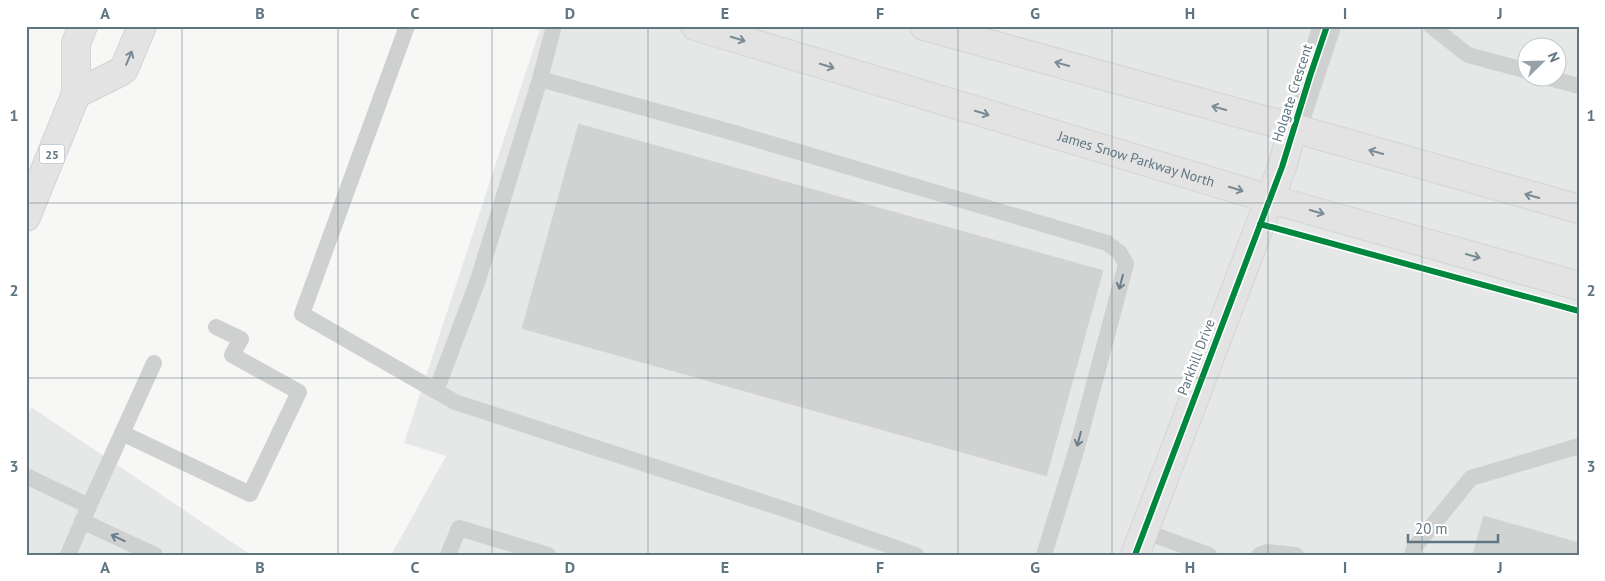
<svg xmlns="http://www.w3.org/2000/svg" width="1605" height="581" viewBox="0 0 1605 581" font-family="'PT Sans',sans-serif">
  <style>
    .built { fill: #e6e8e8; fill-rule: evenodd }
    .building { fill: #d1d3d3; stroke: #e6e6e5 }
    .lines { fill: none; stroke-linecap: round; stroke-linejoin: round }
    .secondary-casing { stroke: #d3d5d5; stroke-width: 30 }
    .primary-casing { stroke: #d4d5d4; stroke-width: 30 }
    .lane { stroke: #cfd0d0; stroke-width: 16 }
    .street { stroke: #cfd0d0; stroke-width: 28 }
    .secondary { stroke: #e2e3e2; stroke-width: 28 }
    .primary { stroke: #e2e3e2; stroke-width: 28 }
    .cycleway-casing { stroke: #fff; stroke-width: 9 }
    .cycleway { stroke: #00873e; stroke-width: 6 }
    .oneway { stroke: #7a8b95 }
    .oneway2 { stroke: #6b7e8a }
    .grid { fill: none; stroke: #607582; stroke-width: 1; stroke-opacity: 0.55 }
    .labels { text-anchor: middle; dominant-baseline: central; stroke-width: 5; stroke-linejoin: round; paint-order: stroke }
    .shield { fill: #fff; stroke: #909ea8; stroke-width: 1 }
    .shield-label { font-size: 12px; font-weight: bold; fill: #607582 }
    .street-label { font-size: 14px; fill: #607582; stroke: #fff }
    .neatline { fill: none; stroke: #607582; stroke-width: 2 }
    .grid-label { font-size: 16px; text-anchor: middle; font-weight: bold; fill: #607582 }
  </style>
  <rect width="100%" height="100%" fill="#f7f7f5"/>
  <path class="built" d="M541 26H1579V555H391L446 456 404 443ZM1528 48H1558V78H1528Z
    M31 407 251 555H26V418Z"/>
  <path class="building" d="M578 123 1104 270 1047 477 521 329Z
    M1483 515 1579 542V555H1472Z"/>
  <g class="lines">
    <defs>
      <g id="secondary">
        <path id="s1" d="M695 26 1270 199 1579 286"/>
        <path d="M924 26 1293 128 1579 209"/>
        <path d="M1135 555 1282 167 1293 128"/>
      </g>
      <path id="primary" d="M76 94 122 71 124 69 142 26
        M26 217 76 94V43L83 26"/>
    </defs>
    <use href="#secondary" class="secondary-casing"/>
    <use href="#primary" class="primary-casing"/>
    <path class="lane" d="M407 26 302 314 436 391
      M554 26 540 79 478 280 436 391 455 402 787 510 916 555
      M1431 26 1468 55 1528 71
      M1549 78 1579 86
      M540 79 731 132 1107 243 1120 253 1126 264 1077 448 1044 555
      M122 433 250 494 299 392 232 355 241 339 216 327
      M26 476 89 506 68 555
      M89 506 154 363
      M82 521 155 555
      M1144 531 1209 555
      M448 555 459 528 548 555
      M1259 555 1267 552 1296 555
      M1412 555 1414 548 1471 478 1579 446"/>
    <path class="street" d="M1293 128 1327 26"/>
    <use href="#secondary" class="secondary"/>
    <use href="#primary" class="primary"/>
    <defs>
      <path id="cycleway" d="M1260 224 1579 311
        M1135 555 1282 167 1310 76 1327 26"/>
    </defs>
    <use href="#cycleway" class="cycleway-casing"/>
    <use href="#cycleway" class="cycleway"/>
  </g>
  <defs><path id="oneway-shaft" d="M-6 0H5M1.5-3L5.5 0L1.5 3" fill="none" stroke-width="1.6" stroke-linecap="round" stroke-linejoin="round" transform="scale(1.25)"/></defs>
  <g class="oneway">
    <use href="#oneway-shaft" transform="translate(738 39) rotate(17)"/>
    <use href="#oneway-shaft" transform="translate(129 58) rotate(-67)"/>
    <use href="#oneway-shaft" transform="translate(1062 64) rotate(-165)"/>
    <use href="#oneway-shaft" transform="translate(827 66) rotate(17)"/>
    <use href="#oneway-shaft" transform="translate(1219 108) rotate(-165)"/>
    <use href="#oneway-shaft" transform="translate(982 113) rotate(17)"/>
    <use href="#oneway-shaft" transform="translate(1376 152) rotate(-164)"/>
    <use href="#oneway-shaft" transform="translate(1236 189) rotate(17)"/>
    <use href="#oneway-shaft" transform="translate(1532 196) rotate(-164)"/>
    <use href="#oneway-shaft" transform="translate(1317 212) rotate(16)"/>
    <use href="#oneway-shaft" transform="translate(1473 256) rotate(16)"/>
  </g>
  <g class="oneway2">
    <use href="#oneway-shaft" transform="translate(1121 282) rotate(105)"/>
    <use href="#oneway-shaft" transform="translate(1079 439) rotate(105)"/>
    <use href="#oneway-shaft" transform="translate(118 538) rotate(-155)"/>
  </g>
  <path class="grid" d="M182 26V555M338 26V555M492 26V555M648 26V555M802 26V555M958 26V555M1112 26V555M1268 26V555M1422 26V555M26 203H1579M26 378H1579"/>
  <g class="labels">
    <rect class="shield" x="39.5" y="144.5" width="25" height="19" rx="4"/>
    <g class="shield-label">
      <text x="52" y="154">25</text>
    </g>
    <g class="street-label">
      <text transform="translate(1292 93) rotate(-72)">Holgate Crescent</text>
      <text stroke="none"><textPath href="#s1" startOffset="461">James Snow Parkway North</textPath></text>
      <text transform="translate(1196 357) rotate(-69)">Parkhill Drive</text>
    </g>
  </g>
  <rect width="1605" height="581" fill="none" stroke="#ffffff" stroke-width="55"/>
  <g transform="translate(1542 62) rotate(67)"><circle r="24" fill="#ffffff" stroke="#bfc8cd"/>
  <path d="M0-4L9 19L0 12L-9 19Z" fill="#95a2aa"/>
  <text y="-8" font-size="14" font-weight="bold" text-anchor="middle" fill="#607582">N</text>
  </g>
  <path d="M1408 534v8h90v-8" fill="none" stroke="#607582" stroke-width="2.5"/>
  <text x="1415" y="534" font-size="15" fill="#607582" stroke="#ffffff" stroke-width="4" paint-order="stroke">20 m</text>
  <rect x="28" y="28" width="1550" height="526" class="neatline"/>
  <g class="grid-label">
    <text x="105" y="19">A</text>
    <text x="260" y="19">B</text>
    <text x="415" y="19">C</text>
    <text x="570" y="19">D</text>
    <text x="725" y="19">E</text>
    <text x="880" y="19">F</text>
    <text x="1035" y="19">G</text>
    <text x="1190" y="19">H</text>
    <text x="1345" y="19">I</text>
    <text x="1500" y="19">J</text>
    <text x="14" y="121">1</text>
    <text x="1591" y="121">1</text>
    <text x="14" y="296">2</text>
    <text x="1591" y="296">2</text>
    <text x="14" y="472">3</text>
    <text x="1591" y="472">3</text>
    <text x="105" y="573">A</text>
    <text x="260" y="573">B</text>
    <text x="415" y="573">C</text>
    <text x="570" y="573">D</text>
    <text x="725" y="573">E</text>
    <text x="880" y="573">F</text>
    <text x="1035" y="573">G</text>
    <text x="1190" y="573">H</text>
    <text x="1345" y="573">I</text>
    <text x="1500" y="573">J</text>
  </g>
</svg>
